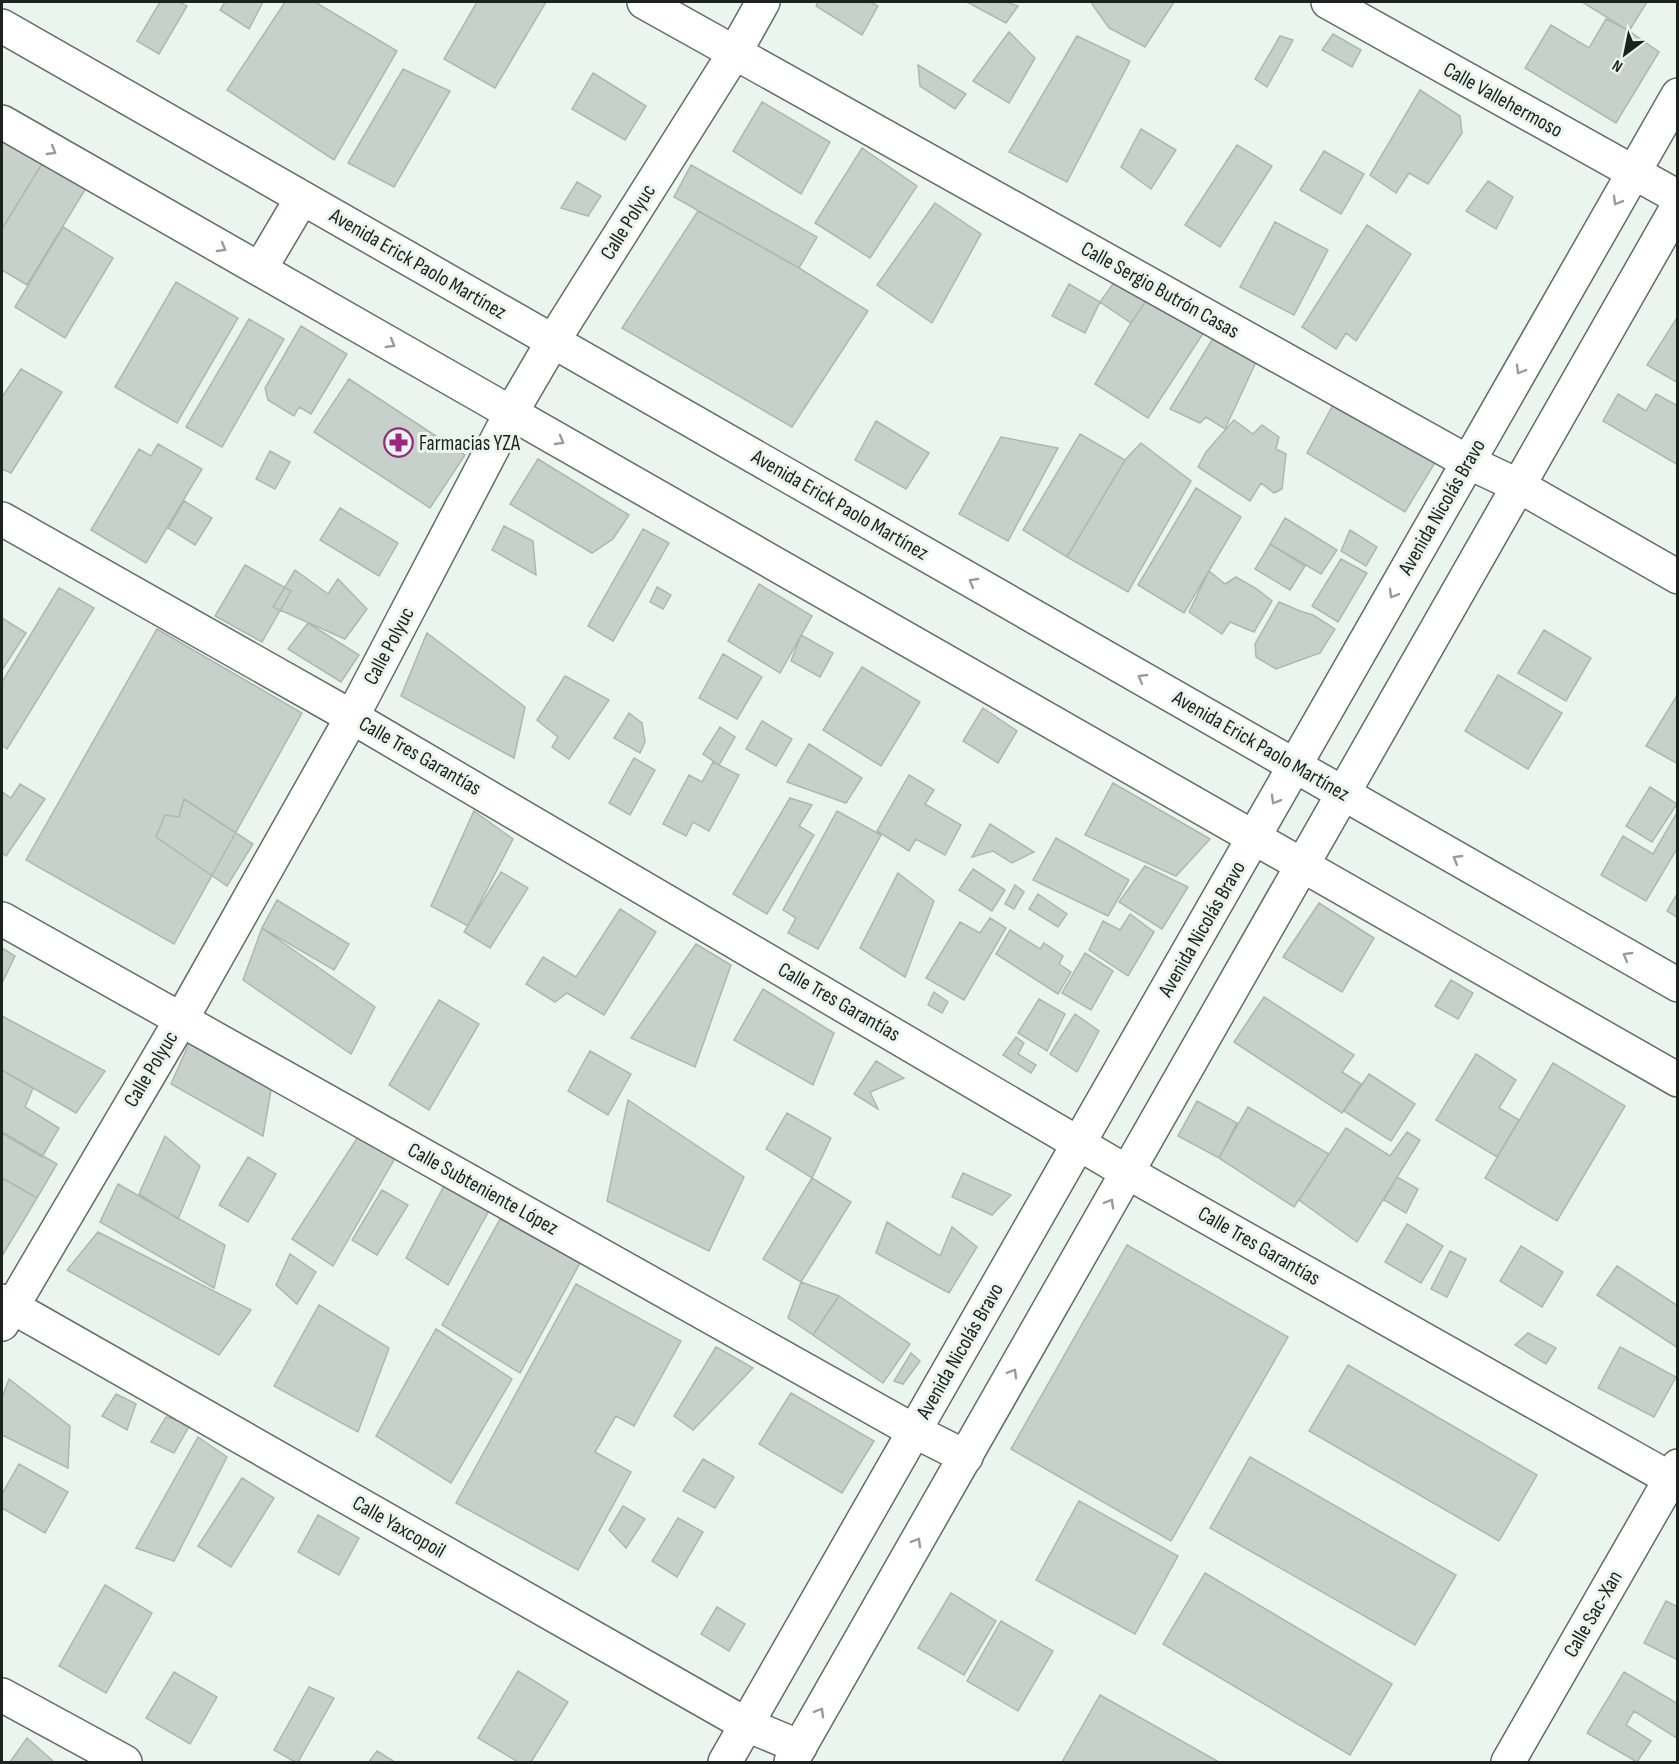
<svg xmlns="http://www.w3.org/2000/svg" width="1679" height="1764" viewBox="0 0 1679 1764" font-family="'Sofia Sans Condensed',sans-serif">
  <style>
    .building { fill: #c6d1cc; stroke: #adb7b3; stroke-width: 1.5 }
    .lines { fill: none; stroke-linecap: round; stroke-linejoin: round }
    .street-casing { stroke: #626c68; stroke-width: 36 }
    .secondary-casing { stroke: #626c68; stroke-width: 36 }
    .street { stroke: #fff; stroke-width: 33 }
    .secondary { stroke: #fff; stroke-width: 33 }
    .oneway { stroke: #999b9a }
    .labels { text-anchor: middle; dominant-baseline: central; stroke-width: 6; stroke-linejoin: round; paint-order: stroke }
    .street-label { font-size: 21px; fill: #1d211f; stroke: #eaf5f0 }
    .poi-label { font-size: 21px; fill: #1d211f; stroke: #eaf5f0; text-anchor: start }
  </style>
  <rect width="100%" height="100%" fill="#eaf5f0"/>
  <path class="building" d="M160 2H179L187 6 159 54 137 41Z
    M225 2H263L249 29 220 10Z
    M285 2H315L397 51 334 160 227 90Z
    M477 2H546L495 88 444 59Z
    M818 2H870L878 6 862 35 816 6Z
    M967 2H1006L1018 6 1006 23Z
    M1092 2H1174L1145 47 1109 28 1092 4Z
    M1582 2H1647L1629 31Z
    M1606 19 1629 31 1659 52 1616 123 1525 68 1551 25 1589 48Z
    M1009 32 1035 58 1009 103 973 81Z
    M1333 34 1361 50 1352 67 1322 50Z
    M1077 36 1130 61 1067 182 1009 152Z
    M1280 36 1293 40 1267 87 1255 79Z
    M918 65 966 94 955 109 920 86Z
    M403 69 450 91 394 187 348 163Z
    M593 73 646 106 625 140 572 109Z
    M1420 90 1460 116 1462 133 1428 184 1409 173 1396 193 1370 175Z
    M762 102 830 142 801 194 733 151Z
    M2 125 48 154 2 229Z
    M1141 129 1176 150 1151 189 1121 167Z
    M1237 145 1272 166 1220 247 1185 225Z
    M862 148 917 186 870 258 815 223Z
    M1324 151 1364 174 1341 214 1300 190Z
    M48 154 91 180 27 285 2 270V229Z
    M691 165 817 237 799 268 674 197Z
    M1488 181 1513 197 1496 229 1466 211Z
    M577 182 601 196 588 216 561 208Z
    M935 203 981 234 932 323 877 285Z
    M698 211 799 268 868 311 792 427 622 328Z
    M1275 222 1328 250 1294 315 1240 287Z
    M1367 225 1411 254 1356 341 1346 333 1336 349 1302 327Z
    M63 227 113 258 65 338 15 307Z
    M1120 274 1150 295 1131 323 1100 302Z
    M176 282 238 318 177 423 115 387Z
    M1069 284 1100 302 1085 333 1052 316Z
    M1150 295 1206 329 1148 418 1095 384 1131 323Z
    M1678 316V383L1647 365Z
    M249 319 284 339 222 447 186 427Z
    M301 326 347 354 311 414 299 407 294 416 268 400 265 388Z
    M1215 335 1256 362 1225 429 1206 417 1200 423 1170 409Z
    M21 369 62 392 11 473 2 469V397Z
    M349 379 465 455 430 508 314 432Z
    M1339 394 1442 451 1405 512 1307 453Z
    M1618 394 1646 411 1656 394 1678 406V465L1603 421Z
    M1234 420 1253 434 1262 425 1279 437 1276 449 1286 454 1282 489 1274 493 1261 483 1250 501 1198 467 1206 452Z
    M876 421 929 453 906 489 855 460Z
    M1080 434 1125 460 1067 557 1023 530Z
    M1001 437 1058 448 1008 541 959 514Z
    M1141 443 1191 481 1128 592 1067 557 1125 460Z
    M158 444 202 469 146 563 91 530 139 449 151 456Z
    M270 451 290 462 275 489 256 479Z
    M538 459 629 515 613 539 592 553 510 504Z
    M1196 488 1241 517 1184 613 1138 585Z
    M184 501 212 518 195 545 168 528Z
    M340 508 398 543 379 576 320 540Z
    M1285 518 1337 550 1321 574 1270 544Z
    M504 526 533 541 536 575 492 550Z
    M643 529 669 543 613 641 588 626Z
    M1350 530 1377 547 1366 566 1341 551Z
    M1270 544 1305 566 1290 590 1255 569Z
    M1341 559 1367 573 1338 622 1312 606Z
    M245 565 291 591 262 642 215 616Z
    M295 570 328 594 338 579 367 609 345 639 273 607Z
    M1209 571 1225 584 1236 577 1257 589 1272 601 1254 632 1230 622 1222 634 1189 612Z
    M759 584 812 616 780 673 728 641Z
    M657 587 671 595 663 609 650 602Z
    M59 588 94 608 7 749 2 745V682Z
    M1279 602 1300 611 1313 615 1335 629 1320 653 1276 669 1256 657 1255 644Z
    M2 618 26 633 2 670Z
    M308 623 359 655 341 682 288 649Z
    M157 629 302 713 174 944 26 860Z
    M1544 630 1591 658 1566 701 1518 673Z
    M427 633 525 707 514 758 401 696Z
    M801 635 833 653 820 677 791 661Z
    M723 654 762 677 737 719 699 698Z
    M862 667 920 702 881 766 823 730Z
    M1498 675 1562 713 1528 769 1465 731Z
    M565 676 609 700 569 759 552 747 558 737 537 720Z
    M1678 694V764L1646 746Z
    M983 708 1017 731 998 763 963 741Z
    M629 713 642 723 645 742 640 753 614 738Z
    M762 721 792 739 776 766 746 749Z
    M720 727 735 737 719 765 703 754Z
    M809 744 862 778 846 803 787 782Z
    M634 758 655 770 630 815 609 803Z
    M713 762 739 775 709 831 693 822 686 836 663 824 689 775 702 782Z
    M909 775 934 790 925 804 961 825 945 855 916 839 909 851 877 831Z
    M1113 783 1210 839 1176 876 1085 835Z
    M20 784 45 799 6 856 2 853V792L11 798Z
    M1650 787 1677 804 1652 842 1626 826Z
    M790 798 812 805 799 826 814 835 767 914 733 894Z
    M184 799 253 844 227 886 156 837 165 815 179 817Z
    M474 811 513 839 468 926 431 906Z
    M837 811 881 835 818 949 788 933 796 918 783 910Z
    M1678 811V847L1646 901 1601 875 1623 836 1653 854Z
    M990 824 1034 852 1012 863 993 851 972 857Z
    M1056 838 1129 880 1108 916 1033 880Z
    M1145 866 1188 887 1162 929 1119 902Z
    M973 869 1005 890 992 911 959 890Z
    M501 872 528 888 490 948 464 932Z
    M898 873 934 901 905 977 860 948Z
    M1015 885 1024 892 1014 909 1005 904Z
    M1678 892V918L1667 911Z
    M1038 894 1067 914 1058 927 1029 909Z
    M277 900 349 944 334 970 262 928Z
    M1319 903 1374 938 1342 992 1283 957Z
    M620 909 656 932 604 1015 567 993 555 1002 526 984 543 957 576 977Z
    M1130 914 1154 932 1128 976 1089 950 1103 921 1120 930Z
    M990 918 1006 928 964 1000 926 978 960 922 980 933Z
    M262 928 375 1007 351 1054 243 980Z
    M1010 930 1040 949 1044 943 1063 956 1059 964 1071 972 1058 994 996 954Z
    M696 944 731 965 695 1067 631 1038Z
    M2 948 15 956 2 983Z
    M1085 953 1113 971 1091 1010 1062 993Z
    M1451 980 1473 993 1458 1019 1435 1006Z
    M763 989 834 1033 813 1085 734 1040Z
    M934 992 948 1002 942 1013 928 1005Z
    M1264 997 1354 1055 1342 1072 1361 1084 1342 1113 1234 1042Z
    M1039 999 1065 1014 1047 1051 1018 1033Z
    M439 1000 479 1024 429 1110 389 1085Z
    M1075 1014 1099 1031 1077 1072 1050 1054Z
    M2 1016 105 1071 76 1113 2 1070Z
    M1016 1037 1024 1043 1018 1054 1036 1065 1031 1073 1003 1055Z
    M191 1039 271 1090 263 1136 171 1084Z
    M590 1051 631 1074 608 1115 568 1091Z
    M1476 1054 1516 1080 1499 1108 1519 1120 1497 1157 1436 1120Z
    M876 1061 904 1078 870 1092 878 1109 854 1094Z
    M1553 1063 1625 1106 1557 1221 1485 1178Z
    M2 1070 33 1088 25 1107 59 1128 42 1157 2 1133Z
    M1369 1074 1415 1104 1391 1141 1344 1111Z
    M628 1100 744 1177 709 1251 607 1201Z
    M1197 1101 1237 1123 1219 1158 1178 1136Z
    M1248 1107 1329 1154 1294 1207 1219 1158Z
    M787 1113 831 1138 812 1178 766 1149Z
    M1346 1128 1390 1156 1407 1132 1420 1140 1357 1242 1299 1200Z
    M363 1129 398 1153 333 1266 292 1239Z
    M2 1132 57 1164 37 1198 2 1178Z
    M165 1136 200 1166 178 1219 139 1194Z
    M248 1157 276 1174 248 1222 219 1205Z
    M963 1173 1011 1195 992 1215 952 1197Z
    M1397 1177 1418 1189 1406 1213 1384 1200Z
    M2 1178 37 1198 2 1256Z
    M812 1178 851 1202 801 1282 763 1259Z
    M118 1184 225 1245 214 1288 100 1222Z
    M445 1184 491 1207 448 1285 406 1258Z
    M382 1190 408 1205 377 1255 352 1240Z
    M500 1219 580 1263 520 1373 442 1325Z
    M887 1222 940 1256 952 1227 977 1247 949 1293 876 1253Z
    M1407 1224 1443 1246 1421 1283 1385 1262Z
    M98 1232 251 1310 219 1355 67 1270Z
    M1127 1245 1288 1337 1171 1541 1011 1449Z
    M1521 1246 1563 1272 1542 1307 1500 1281Z
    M1450 1251 1466 1259 1447 1297 1431 1289Z
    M290 1254 316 1272 297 1304 276 1285Z
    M1617 1266 1678 1306V1348L1597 1295Z
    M801 1282 839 1296 813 1335 788 1318Z
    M576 1284 681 1341 634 1426 616 1416 595 1452 631 1472 578 1570 456 1503Z
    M839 1296 910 1344 883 1383 813 1335Z
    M319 1305 389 1348 358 1432 274 1386Z
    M436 1329 512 1379 451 1483 376 1436Z
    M1528 1333 1556 1348 1546 1364 1515 1345Z
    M716 1347 753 1368 693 1430 674 1416Z
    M1620 1347 1676 1377 1654 1417 1598 1388Z
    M911 1353 920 1361 903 1384 894 1381Z
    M1348 1365 1537 1475 1499 1541 1309 1431Z
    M9 1379 70 1426 68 1468 2 1435V1398Z
    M791 1393 874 1441 842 1493 759 1444Z
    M116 1394 136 1404 127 1430 102 1416Z
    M166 1417 191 1423 174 1453 151 1442Z
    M198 1437 227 1457 174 1561 136 1548Z
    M1250 1457 1456 1575 1415 1645 1210 1528Z
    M703 1459 734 1477 715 1508 683 1491Z
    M19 1464 68 1492 45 1533 2 1508V1494Z
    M242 1478 274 1498 231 1567 198 1546Z
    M1079 1501 1178 1556 1135 1634 1036 1580Z
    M623 1506 645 1519 626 1548 609 1530Z
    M318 1515 359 1538 339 1575 298 1552Z
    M678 1518 703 1532 677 1577 652 1561Z
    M1205 1573 1392 1684 1350 1755 1163 1644Z
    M105 1585 152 1613 106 1693 59 1666Z
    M951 1593 996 1621 964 1675 918 1648Z
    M1666 1601 1678 1607V1660L1644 1643Z
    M717 1607 745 1624 729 1651 701 1634Z
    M1001 1621 1053 1651 1018 1711 967 1681Z
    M518 1671 568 1702 531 1762H518L478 1738Z
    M174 1672 217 1697 190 1744 146 1718Z
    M1624 1672 1678 1704V1739L1634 1711 1626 1725 1651 1741 1637 1762 1587 1733Z
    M309 1687 334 1698 298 1762H295L274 1750Z
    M1100 1695 1219 1762H1062Z
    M27 1738 54 1762H10Z
    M377 1751 395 1762H369Z"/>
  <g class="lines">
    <defs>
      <path id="street" d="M644 2 1468 462 1519 486 1678 577
        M1328 2 1678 197
        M2 519 352 717 1127 1172 1678 1483
        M2 919 914 1431 966 1457
        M2 1301 747 1725 800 1747
        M2 1324 181 1020 352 717 511 413 553 341 735 52 763 2
        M2 1695 125 1762
        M1508 1762 1678 1466"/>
      <path id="secondary" d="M2 26 1678 985
        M2 122 1678 1080
        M260 269 302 198
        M725 1762 1678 95
        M791 1762 1678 206"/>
    </defs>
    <use href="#street" class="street-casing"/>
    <use href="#secondary" class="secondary-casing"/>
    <use href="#street" class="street"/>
    <use href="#secondary" class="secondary"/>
  </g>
  <defs><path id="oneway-chevron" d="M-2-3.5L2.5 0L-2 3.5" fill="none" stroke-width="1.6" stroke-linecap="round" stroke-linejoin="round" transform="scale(1.5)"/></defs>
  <g class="oneway">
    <use href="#oneway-chevron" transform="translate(52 151) rotate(30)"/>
    <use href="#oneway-chevron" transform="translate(1617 201) rotate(120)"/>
    <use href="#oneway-chevron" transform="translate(222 248) rotate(30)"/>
    <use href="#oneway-chevron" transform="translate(391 344) rotate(30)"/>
    <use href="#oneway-chevron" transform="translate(1520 370) rotate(120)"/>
    <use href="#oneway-chevron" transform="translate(560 441) rotate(30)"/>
    <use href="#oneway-chevron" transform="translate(973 582) rotate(-150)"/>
    <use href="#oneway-chevron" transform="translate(1393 594) rotate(120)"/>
    <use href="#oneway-chevron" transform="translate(1142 678) rotate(-150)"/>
    <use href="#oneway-chevron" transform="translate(1275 800) rotate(120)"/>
    <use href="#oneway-chevron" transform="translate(1457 859) rotate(-150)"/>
    <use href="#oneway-chevron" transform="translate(1627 956) rotate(-150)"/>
    <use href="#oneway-chevron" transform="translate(1110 1203) rotate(-60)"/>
    <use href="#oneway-chevron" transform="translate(1013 1373) rotate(-60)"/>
    <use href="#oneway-chevron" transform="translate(917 1542) rotate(-60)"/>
    <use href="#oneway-chevron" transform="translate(820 1712) rotate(-60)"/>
  </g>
  <defs>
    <symbol id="pharmacy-ring" viewBox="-11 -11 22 22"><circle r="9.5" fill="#eaf5f0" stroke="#9c2680" stroke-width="1.5"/><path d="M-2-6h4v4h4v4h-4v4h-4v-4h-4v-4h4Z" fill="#9c2680"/></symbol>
  </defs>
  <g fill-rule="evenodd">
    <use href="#pharmacy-ring" x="382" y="426" width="33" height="33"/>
  </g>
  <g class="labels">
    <g class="street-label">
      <text transform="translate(1503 100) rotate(29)">Calle Vallehermoso</text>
      <text transform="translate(628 222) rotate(-58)">Calle Polyuc</text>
      <text transform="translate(418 264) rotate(30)">Avenida Erick Paolo Martínez</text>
      <text transform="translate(1160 290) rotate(29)">Calle Sergio Butrón Casas</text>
      <text transform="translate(840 505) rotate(30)">Avenida Erick Paolo Martínez</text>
      <text transform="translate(1442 507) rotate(-60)">Avenida Nicolás Bravo</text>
      <text transform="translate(389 646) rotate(-62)">Calle Polyuc</text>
      <text transform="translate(1261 746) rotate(30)">Avenida Erick Paolo Martínez</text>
      <text transform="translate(420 756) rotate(30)">Calle Tres Garantías</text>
      <text transform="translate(1202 929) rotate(-60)">Avenida Nicolás Bravo</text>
      <text transform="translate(839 1002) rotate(30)">Calle Tres Garantías</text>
      <text transform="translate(151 1069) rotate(-59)">Calle Polyuc</text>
      <text transform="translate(483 1189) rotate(29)">Calle Subteniente López</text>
      <text transform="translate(1259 1246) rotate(30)">Calle Tres Garantías</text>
      <text transform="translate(960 1351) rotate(-60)">Avenida Nicolás Bravo</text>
      <text transform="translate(399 1527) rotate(30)">Calle Yaxcopoil</text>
      <text transform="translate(1593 1614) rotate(-60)">Calle Sac-Xan</text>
    </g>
    <g class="poi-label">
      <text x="419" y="443">Farmacias YZA</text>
    </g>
  </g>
  <rect width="1679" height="1764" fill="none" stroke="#1d211f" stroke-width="6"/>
  <g transform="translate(1625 54) rotate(212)" stroke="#eaf5f0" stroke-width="4.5" paint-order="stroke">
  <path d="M0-4.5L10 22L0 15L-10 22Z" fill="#1d211f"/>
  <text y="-9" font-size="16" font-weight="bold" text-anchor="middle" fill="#1d211f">N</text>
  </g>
</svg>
